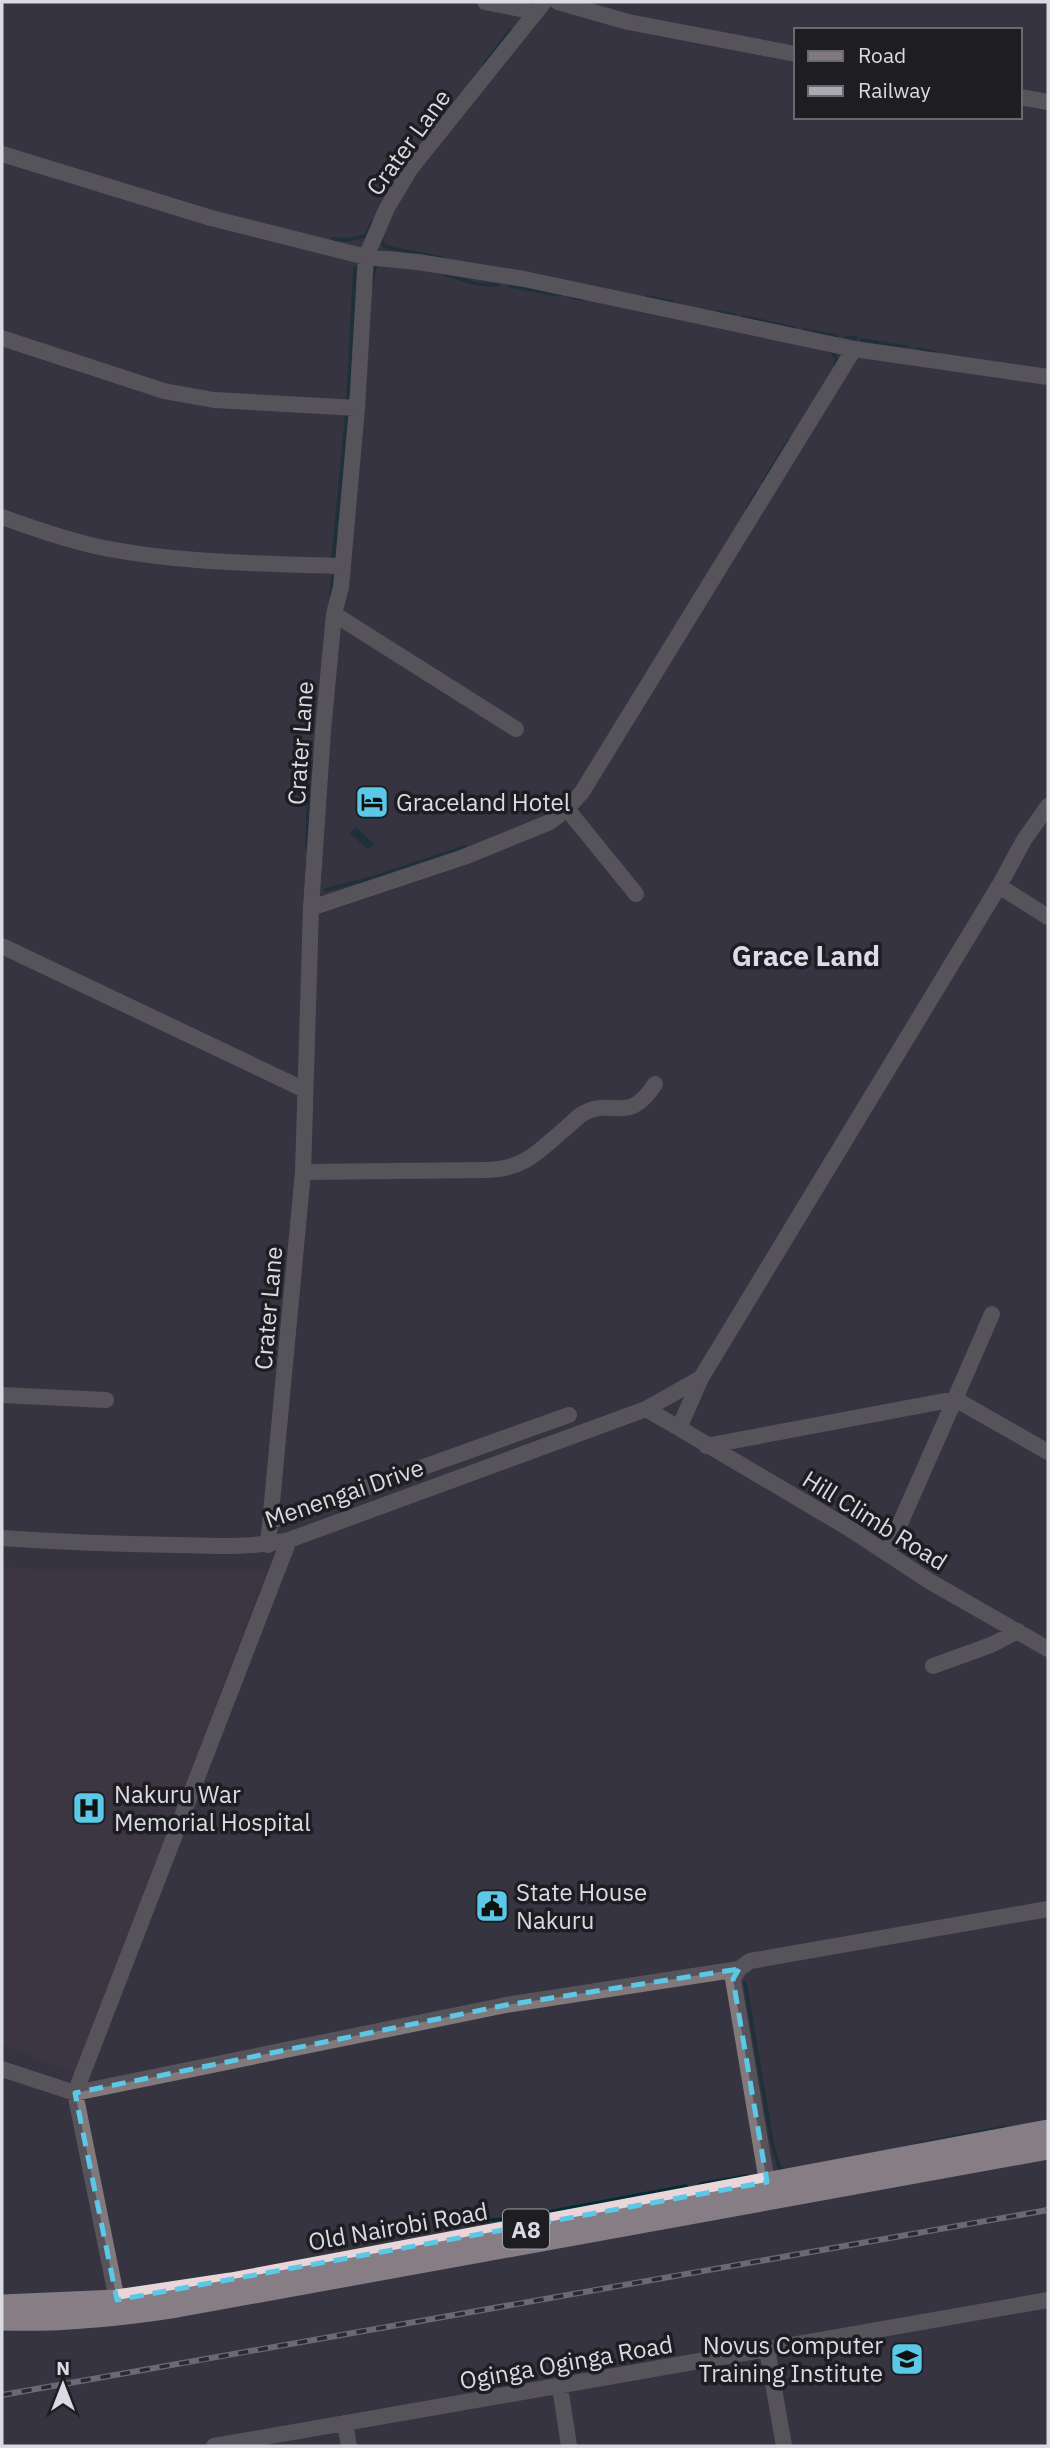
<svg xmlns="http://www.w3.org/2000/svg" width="1050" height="2448" viewBox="0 0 1050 2448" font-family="'IBM Plex Sans',sans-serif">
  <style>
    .medical { fill: #453948 }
    .water { fill: #032b32 }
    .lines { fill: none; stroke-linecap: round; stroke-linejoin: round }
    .stream { stroke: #032b32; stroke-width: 3.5 }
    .minor { stroke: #81797b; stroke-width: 16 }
    .highway { stroke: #e9d6da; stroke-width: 21 }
    .rail-casing { stroke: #aaaab3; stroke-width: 6 }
    .rail { stroke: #1d1d22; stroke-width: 3.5; stroke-dasharray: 10; stroke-linecap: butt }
    .marked { fill: none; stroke: #5ac8e6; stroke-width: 5; stroke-dasharray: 14 9; stroke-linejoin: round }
    .labels { text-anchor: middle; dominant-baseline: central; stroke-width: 7; stroke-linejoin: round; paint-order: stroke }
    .shield { fill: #1d1d22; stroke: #a1a1a8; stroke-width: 2 }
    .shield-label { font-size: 23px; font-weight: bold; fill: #dadae2 }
    .street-label { font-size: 24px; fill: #dadae2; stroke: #1d1d22 }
    .poi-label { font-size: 24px; fill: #dadae2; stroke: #1d1d22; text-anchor: start }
    .quarter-label { font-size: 28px; font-weight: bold; fill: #dcdbea; stroke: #1d1d22 }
  </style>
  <rect width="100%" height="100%" fill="#353440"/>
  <path class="medical" d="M2 1566 45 1571H266L77 2074 2 2044Z"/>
  <path class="water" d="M356 827 374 844 368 849 349 833Z"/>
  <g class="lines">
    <path class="stream" d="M484 65 510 30
      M380 237 384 246 390 248 442 258
      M333 239 347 240 365 236 373 222
      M444 274 477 284 498 285
      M372 282 375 267 378 263
      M510 286 560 295
      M571 297 582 299
      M648 297 672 302
      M717 312 734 315
      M743 317 794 328
      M804 330 837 336
      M846 337 856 338
      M862 340 906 347
      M917 349 936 353
      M831 351 836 358 835 366
      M348 401 355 267
      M763 482 790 439
      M747 509 757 491
      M333 560 347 413
      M331 596 333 577
      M307 847 309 776 314 761
      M326 890 375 877 465 847
      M745 1983 772 2143 780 2170 783 2169
      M918 2144 1005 2127
      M700 2184 747 2176
      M543 2213 686 2186
      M492 2220 515 2218"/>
    <path class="minor" d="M485 2 526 10 532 15
      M558 2 628 22 796 54
      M1020 97 1048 102
      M2 154 211 218 366 257 418 262 524 279 854 349 1048 377
      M2 338 164 391 214 400 357 408
      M2 517C35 529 69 541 104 548 182 563 264 564 343 566
      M334 614 516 729
      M567 809 636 894
      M999 886 1048 917
      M311 908 464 857 550 822 567 809 582 792 854 349
      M2 946 305 1090
      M303 1172 488 1170C525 1169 540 1150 567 1127 572 1123 578 1116 584 1113 614 1097 628 1126 655 1084
      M2 1395 106 1400
      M646 1409 679 1428 701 1378
      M679 1428 850 1529 929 1581 1048 1649
      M706 1446 955 1399 992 1314
      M271 1521C371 1487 469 1450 569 1415
      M2 1538C60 1542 117 1544 176 1545 214 1546 252 1548 289 1540L646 1409 701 1378 999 886 1024 840 1048 806
      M268 1545 303 1172 311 908 323 731 334 614 341 587 357 408 366 257 387 208 411 168 544 2
      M887 1553 955 1399 1048 1452
      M933 1666 991 1645 1018 1631
      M2 2069 75 2093 506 2005 739 1969
      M767 2182 733 1979 739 1969 750 1961 1048 1909
      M117 2300 75 2093 289 1540
      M767 2349 784 2446
      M560 2387 569 2446
      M345 2423 349 2446
      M214 2446 1048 2300"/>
    <path class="highway" d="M2 2305 117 2300 231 2283 1048 2130
      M2 2320C60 2322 119 2316 177 2307L1048 2149"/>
    <defs>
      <path id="rail" d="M2 2395 1048 2210"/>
    </defs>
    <use href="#rail" class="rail-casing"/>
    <use href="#rail" class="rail"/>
  </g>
  <path d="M0 0H1050V2448H0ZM739 1969 733 1979 767 2182 117 2300 75 2093 506 2005Z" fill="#353440" fill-opacity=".55" fill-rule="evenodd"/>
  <path class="marked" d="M739 1969 733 1979 767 2182 117 2300 75 2093 506 2005Z"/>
  <defs>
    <symbol id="hotel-square" viewBox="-11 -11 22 22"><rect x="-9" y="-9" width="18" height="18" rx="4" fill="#5ac8e6" stroke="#1d1d22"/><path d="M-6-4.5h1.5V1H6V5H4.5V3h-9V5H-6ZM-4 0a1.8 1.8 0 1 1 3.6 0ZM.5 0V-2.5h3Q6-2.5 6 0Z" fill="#111"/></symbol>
    <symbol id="hospital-square" viewBox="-11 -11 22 22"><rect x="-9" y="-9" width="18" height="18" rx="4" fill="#5ac8e6" stroke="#1d1d22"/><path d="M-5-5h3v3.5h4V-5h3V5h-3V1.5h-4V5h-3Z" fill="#111"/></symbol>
    <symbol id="civic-square" viewBox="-11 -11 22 22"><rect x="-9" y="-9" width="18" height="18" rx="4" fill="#5ac8e6" stroke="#1d1d22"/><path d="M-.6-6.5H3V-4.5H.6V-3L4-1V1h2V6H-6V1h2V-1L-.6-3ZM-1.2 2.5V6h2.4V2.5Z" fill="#111"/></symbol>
    <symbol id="university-square" viewBox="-11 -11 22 22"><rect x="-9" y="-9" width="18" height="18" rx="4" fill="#5ac8e6" stroke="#1d1d22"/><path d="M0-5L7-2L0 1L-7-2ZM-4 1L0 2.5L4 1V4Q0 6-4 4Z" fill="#111"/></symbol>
  </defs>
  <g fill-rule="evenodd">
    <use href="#hotel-square" x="353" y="783" width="38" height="38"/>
    <use href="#hospital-square" x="70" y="1789" width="38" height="38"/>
    <use href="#civic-square" x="473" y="1887" width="38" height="38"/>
    <use href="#university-square" x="888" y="2340" width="38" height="38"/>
  </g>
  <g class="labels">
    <rect class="shield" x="503" y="2209.5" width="46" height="39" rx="5"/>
    <g class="shield-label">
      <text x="526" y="2229">A8</text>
    </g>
    <g class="street-label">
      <text transform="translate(408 142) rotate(-54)">Crater Lane</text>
      <text transform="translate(300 743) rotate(-86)">Crater Lane</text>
      <text transform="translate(268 1308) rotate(-85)">Crater Lane</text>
      <text transform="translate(344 1493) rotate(-19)">Menengai Drive</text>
      <text transform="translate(875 1520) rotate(32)">Hill Climb Road</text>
      <text transform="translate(398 2226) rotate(-10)">Old Nairobi Road</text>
      <text transform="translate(566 2362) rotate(-10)">Oginga Oginga Road</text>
    </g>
    <g class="poi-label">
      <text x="396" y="802">Graceland Hotel</text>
      <text x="114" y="1794">Nakuru War<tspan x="114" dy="28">Memorial Hospital</tspan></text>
      <text x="516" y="1892">State House<tspan x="516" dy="28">Nakuru</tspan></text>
      <text x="883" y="2345" text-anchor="end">Novus Computer<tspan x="883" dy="28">Training Institute</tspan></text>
    </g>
    <g class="quarter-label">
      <text x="806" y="955">Grace Land</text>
    </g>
  </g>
  <rect width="1050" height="2448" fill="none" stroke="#dadae2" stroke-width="7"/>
  <rect x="794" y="28" width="228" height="91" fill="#1d1d22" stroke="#69696f" stroke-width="2"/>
  <rect x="808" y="51" width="35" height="10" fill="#81797b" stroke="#69696f" stroke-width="2"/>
  <text x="858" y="63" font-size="21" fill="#dadae2">Road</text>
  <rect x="808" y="86" width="35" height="10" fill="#aaaab3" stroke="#69696f" stroke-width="2"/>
  <text x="858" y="98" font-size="21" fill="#dadae2">Railway</text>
  <g transform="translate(63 2385)" stroke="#1d1d22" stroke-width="5" paint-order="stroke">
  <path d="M0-5L12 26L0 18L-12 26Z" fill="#dadae2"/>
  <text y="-10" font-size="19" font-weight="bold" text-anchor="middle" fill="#dadae2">N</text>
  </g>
</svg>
